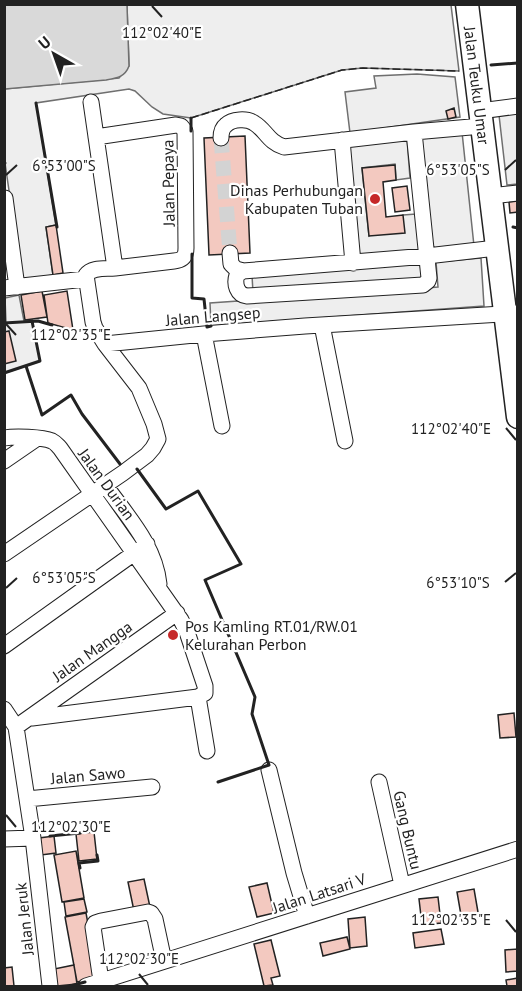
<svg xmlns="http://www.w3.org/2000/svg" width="522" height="991" viewBox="0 0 522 991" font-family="'PT Sans',sans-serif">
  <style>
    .green { fill: #eee; stroke: #6f6f6f; stroke-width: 1.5 }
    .water { fill: #d9d9d9; stroke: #6f6f6f; stroke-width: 1.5 }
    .building { fill: #f3c9c0; stroke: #222; stroke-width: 1.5 }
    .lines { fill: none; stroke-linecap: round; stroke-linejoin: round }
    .minor-tunnel { stroke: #d3d3d3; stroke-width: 15; stroke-dasharray: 15 8; stroke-linecap: butt }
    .minor-casing { stroke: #222; stroke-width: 17 }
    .highway-casing { stroke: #222; stroke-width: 25 }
    .minor { stroke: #fff; stroke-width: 15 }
    .highway { stroke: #fff; stroke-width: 22 }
    .fence { stroke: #222; stroke-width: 1.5; stroke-dasharray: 8 3; stroke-linecap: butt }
    .wall { stroke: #222; stroke-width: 3 }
    .ticks { fill: none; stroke: #222; stroke-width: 2 }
    .poi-dot { fill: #c62828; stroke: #fff; stroke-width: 2 }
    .labels { text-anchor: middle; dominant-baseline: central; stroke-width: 4.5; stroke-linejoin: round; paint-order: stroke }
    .street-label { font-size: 16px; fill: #222; stroke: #fff }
    .poi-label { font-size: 16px; fill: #222; stroke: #fff; text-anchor: end }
    .ticks-label { font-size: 15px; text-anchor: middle; fill: #222; stroke: #fff; stroke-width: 4.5; stroke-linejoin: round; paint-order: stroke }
  </style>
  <rect width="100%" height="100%" fill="#fff"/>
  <path class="green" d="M127 5H451L459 71 363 68 342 70 191 118 163 114 152 107 135 91 129 89 36 103 56 225 46 227 53 275 22 280 5 163 4 89 119 78 129 66Z
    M417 74 455 77 460 117 350 133 345 92 376 88 374 76Z
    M517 113V184L507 185 499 115Z
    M462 132 474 246 432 251 421 136Z
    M407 139 410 178 396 180 395 164 362 168 369 236 403 215 416 214 420 250 358 257 347 145Z
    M481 258 484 306 211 326 210 303 438 287 436 262Z
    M420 262 422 280 253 293 252 275Z
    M19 295 24 321H32L40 361 5 373 4 323 6 322 5 298Z"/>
  <path class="water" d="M5 4 127 5 129 66C125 77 117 78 106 80L5 89Z"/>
  <path class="building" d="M454 108 456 117 448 119 446 111Z
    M245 136 250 253 209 255 204 138Z
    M395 165 396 180 383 182 386 217 403 215 405 233 369 236 362 168Z
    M407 186 410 210 395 212 392 188Z
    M518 201V212L510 213 509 202Z
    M56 225 63 273 53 275 46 227Z
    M42 291 47 317 25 320 21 295Z
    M67 291 73 330 48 323 44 295Z
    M9 331 16 361 4 364V332Z
    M514 713 516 737 500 738 498 715Z
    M94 832 97 859 79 861 76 834Z
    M54 836 56 853 41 855 39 838Z
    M76 851 84 898 62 902 54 855Z
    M144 879 150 907 134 911 128 882Z
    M267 883 274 913 257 917 249 887Z
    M474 889 479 918 462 921 457 892Z
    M438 897 441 923 422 925 419 899Z
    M84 899 87 912 66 916 64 902Z
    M86 913 98 978 77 982 65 917Z
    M365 917 367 946 350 948 348 919Z
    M441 929 444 944 415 948 413 933Z
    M347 937 350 949 323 956 320 943Z
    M271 940 280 976 271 978 273 985 264 986 254 944Z
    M518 949V971L506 972 505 950Z
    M74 965 77 984 57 986 54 969Z
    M12 967 14 986H4V968Z
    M518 978V986H507L506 980Z"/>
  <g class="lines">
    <path class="minor-tunnel" d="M221 138 230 253"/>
    <defs>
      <path id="minor" d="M480 111 518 106
        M414 132 429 278 428 281 423 285 247 296C237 295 234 284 237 275L243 271 427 256 496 248
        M96 137 176 125 181 126 185 131 186 248C186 257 183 260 174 261L115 268
        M221 138C221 133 222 128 226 125 232 119 247 118 254 123 266 130 268 142 284 147L414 132 482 126
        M342 140 353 263
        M490 196 518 193
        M5 198 17 287
        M230 253 231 264 236 269 243 271
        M4 288 85 279
        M322 325 345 441
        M204 334 222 426
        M105 344 204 334 305 326 518 313
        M4 438C15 436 42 437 52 441 56 443 57 445 60 448L181 620 187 632 205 686V693L198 697
        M4 461 36 439
        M105 485C127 516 155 545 159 584
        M4 554 123 473 147 455 153 448 158 439 154 424 139 388 105 344 95 328 93 322 86 275C92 267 105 269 115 268L91 102
        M4 646 147 544
        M198 697 207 751
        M4 709 16 727 33 838 50 986
        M32 718 198 697
        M16 727 177 613
        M269 770 294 873 307 916
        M379 782 402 885
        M27 799 152 787
        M4 839 33 838
        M101 981 93 927 95 923 101 921 148 912 151 913 155 919 164 961
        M86 986 518 849"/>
      <g id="highway">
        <path id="s1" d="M467 4 518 417"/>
      </g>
    </defs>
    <use href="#minor" class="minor-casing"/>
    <use href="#highway" class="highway-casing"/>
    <use href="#minor" class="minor"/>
    <use href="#highway" class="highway"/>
    <path class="fence" d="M191 118 342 70 363 68 459 71"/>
    <path class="wall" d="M491 65 518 63
      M36 103 57 227
      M191 118V131
      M4 163H5
      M513 227 518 228
      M192 254V298L204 299 207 327 211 326
      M4 323 38 321 52 325
      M26 366 42 415 71 395 82 414 120 464
      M4 373 40 361 32 321
      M137 469 166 509 198 491 241 564 205 580 255 697 252 714 269 765 218 782
      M50 836 80 833
      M80 868 79 863 98 861 97 855
      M70 986 85 982"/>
  </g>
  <path class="ticks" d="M152 6 162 17M505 170 516 160M6 175 17 165M6 324 16 335M506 428 516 440M505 582 516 573M6 588 17 578M6 815 16 827M506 920 516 932M139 974 148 985"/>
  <g class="poi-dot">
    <circle cx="375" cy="199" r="6"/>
    <circle cx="173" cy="635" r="6"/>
  </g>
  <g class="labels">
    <g class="street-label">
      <text stroke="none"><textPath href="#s1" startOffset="82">Jalan Teuku Umar</textPath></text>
      <text transform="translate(168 183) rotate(-91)">Jalan Pepaya</text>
      <text transform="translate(213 316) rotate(-5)">Jalan Langsep</text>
      <text transform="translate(107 484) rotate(54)">Jalan Durian</text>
      <text transform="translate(92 651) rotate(-35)">Jalan Mangga</text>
      <text transform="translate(88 775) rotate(-5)">Jalan Sawo</text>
      <text transform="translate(408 830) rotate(77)">Gang Buntu</text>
      <text transform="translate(319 893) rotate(-18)">Jalan Latsari V</text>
      <text transform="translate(24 919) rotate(-96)">Jalan Jeruk</text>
    </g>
    <g class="poi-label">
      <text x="363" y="190">Dinas Perhubungan<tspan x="363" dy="18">Kabupaten Tuban</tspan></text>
      <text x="185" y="626" text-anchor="start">Pos Kamling RT.01/RW.01<tspan x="185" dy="18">Kelurahan Perbon</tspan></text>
    </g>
  </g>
  <g class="ticks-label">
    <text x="162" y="38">112°02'40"E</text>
    <text x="64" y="171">6°53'00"S</text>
    <text x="458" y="175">6°53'05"S</text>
    <text x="71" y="340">112°02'35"E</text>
    <text x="451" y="434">112°02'40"E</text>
    <text x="64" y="583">6°53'05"S</text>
    <text x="458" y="588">6°53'10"S</text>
    <text x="71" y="832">112°02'30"E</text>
    <text x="451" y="925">112°02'35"E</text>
    <text x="139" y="964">112°02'30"E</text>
  </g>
  <rect width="522" height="991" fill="none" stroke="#222222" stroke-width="12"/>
  <g transform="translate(54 54) rotate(320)" stroke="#ffffff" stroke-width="4.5" paint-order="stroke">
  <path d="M0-4.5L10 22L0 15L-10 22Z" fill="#222222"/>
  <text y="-9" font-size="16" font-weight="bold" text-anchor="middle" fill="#222222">U</text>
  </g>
</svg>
